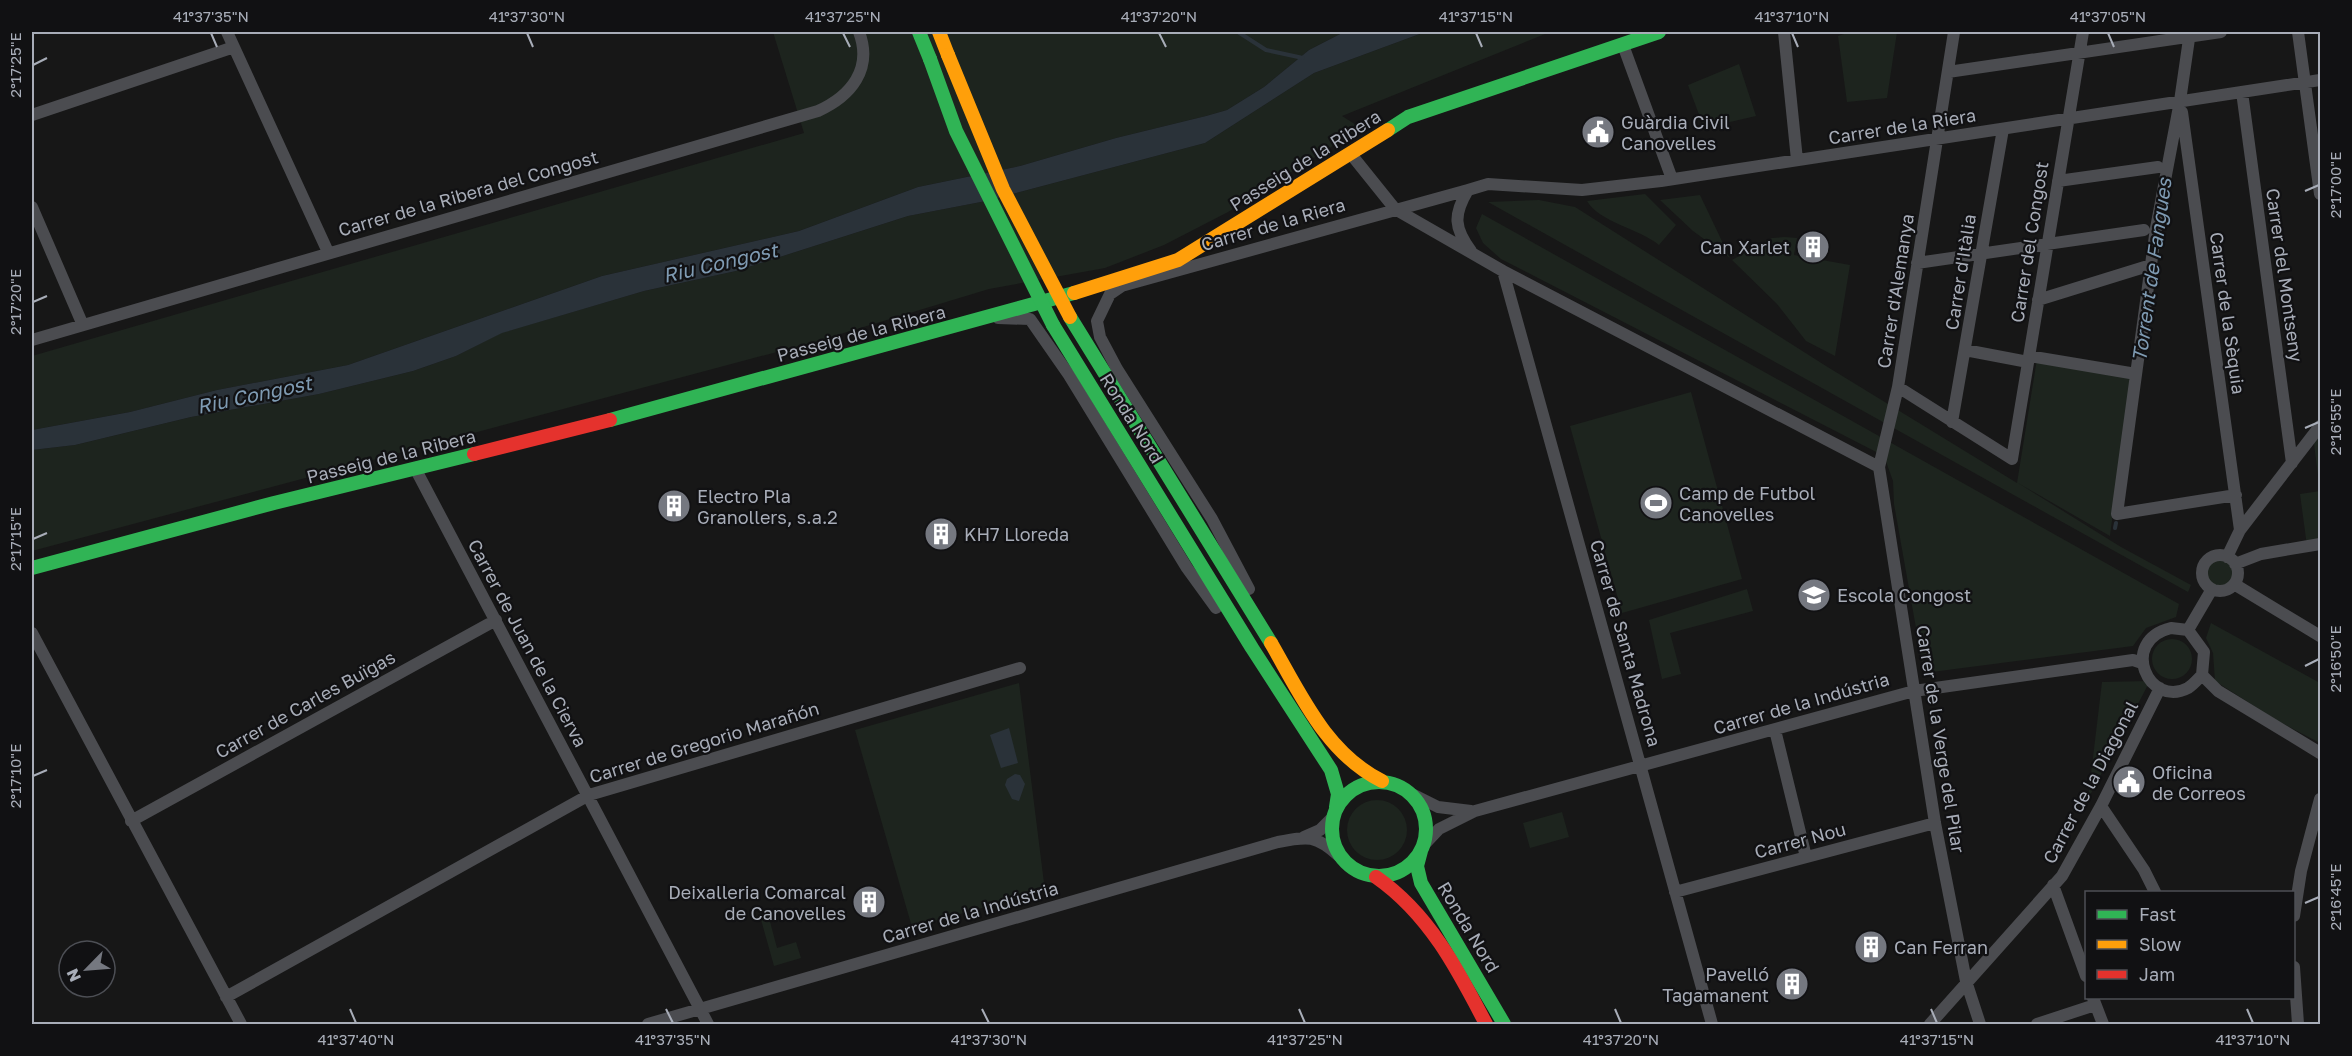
<svg xmlns="http://www.w3.org/2000/svg" width="2352" height="1056" viewBox="0 0 2352 1056" font-family="'Golos Text',sans-serif">
  <style>
    .green { fill: #1d241e }
    .water { fill: #2a3239 }
    .lines { fill: none; stroke-linecap: round; stroke-linejoin: round }
    .stream { stroke: #2a3239; stroke-width: 4 }
    .street { stroke: #4b4c50; stroke-width: 12 }
    .fast { stroke: #30b455; stroke-width: 14 }
    .slow { stroke: #ff9f0a; stroke-width: 14 }
    .jam { stroke: #e5322d; stroke-width: 14 }
    .fast-bridge { stroke: #30b455; stroke-width: 14 }
    .slow-bridge { stroke: #ff9f0a; stroke-width: 14 }
    .ticks { fill: none; stroke: #a8adb8; stroke-width: 2 }
    .labels { text-anchor: middle; dominant-baseline: central; stroke-width: 4.5; stroke-linejoin: round; paint-order: stroke }
    .poi-label { font-size: 18px; fill: #a8adb8; stroke: #111113; text-anchor: start }
    .street-label { font-size: 18px; fill: #a8adb8; stroke: #111113 }
    .water-label { font-size: 20px; font-style: italic; fill: #7f9bb3; stroke: #111113 }
    .neatline { fill: none; stroke: #a8adb8; stroke-width: 2 }
    .ticks-label { font-size: 15px; text-anchor: middle; fill: #a8adb8 }
  </style>
  <rect width="100%" height="100%" fill="#171717"/>
  <path class="green" d="M773 32H1344L1309 50 1264 87 1227 110 1206 116 1116 138 1020 166 918 187 799 231 602 276 348 365 217 390 130 412 32 430V356L804 133Z
    M1425 32H1550L1342 116 1361 128 1228 212 1164 245 1105 268 989 289 814 342 32 551V450L75 445 191 417 319 394 413 371 456 356 501 333 644 291 736 271 908 216 986 201 1205 143 1314 73Z
    M1850 32H1897L1887 98 1847 102 1838 36Z
    M1739 64 1756 116 1704 128 1688 85Z
    M1645 194 1676 225 1659 245C1640 229 1599 222 1587 201Z
    M1700 195 1730 258 1693 231 1660 200Z
    M1539 200 1575 207 1826 366 2017 483 2037 359 2131 374 2110 536 2018 483 2121 547 2191 585 2188 592 1488 202Z
    M1482 214 2179 604 2176 617 2146 628 2133 646 1924 673 1894 504 1893 481 1884 456 1501 259 1483 243 1476 228Z
    M1785 237 1797 238 1794 255 1850 265 1835 356 1806 341 1777 304 1732 260 1772 238Z
    M1691 392 1742 579 1622 613 1570 426Z
    M2320 426V544L2307 546 2300 494 2320 491 2313 436Z
    M2203 574a17 17 0 1 1 34 0a17 17 0 1 1-34 0Z
    M1747 589 1753 611 1670 633 1681 674 1662 679 1649 620Z
    M2211 623 2320 683V743L2276 720 2215 681 2213 653 2206 638Z
    M2152 659a20 20 0 1 1 40 0a20 20 0 1 1-40 0Z
    M2150 681 2088 799 2102 682Z
    M1019 683 1045 891 912 927 855 730Z
    M1347 830a30 30 0 1 1 60 0a30 30 0 1 1-60 0Z
    M1562 812 1569 837 1530 848 1523 823Z
    M768 914 777 948 796 942 801 958 774 966 760 916Z"/>
  <path class="water" d="M1344 32H1425L1314 73 1205 143 986 201 908 216 736 271 644 291 502 333 456 356 413 371 319 394 191 417 75 445 32 450V430L130 412 217 390 348 365 602 276 799 231 918 187 1020 166 1116 138 1206 116 1227 110 1264 87 1309 50Z
    M1009 728 1018 763 1001 768 990 735Z
    M1015 774 1020 775 1025 784 1019 801 1012 799 1005 785 1007 779Z"/>
  <g class="lines">
    <path class="stream" d="M1238 32 1266 50 1303 58
      M2115 528 2116 523"/>
    <path class="street" d="M227 32 328 252
      M1784 32 1797 160
      M1954 32 1898 387 2012 459 2083 32
      M2190 32 2180 101 2156 228 2117 514 2236 495
      M2298 32 2320 194
      M1623 45 1672 179
      M1948 72 2221 32
      M2242 92 2292 463
      M2182 112 2240 530
      M32 115 234 47
      M1350 153 1395 209 1503 271 1879 467
      M2058 181 2158 167
      M32 207 82 323
      M1471 251C1454 228 1453 215 1468 190L1488 184 1582 190 1661 181 2320 80
      M1917 263 2144 230
      M1503 271 1712 1024
      M1132 279 1110 294 1097 321 1100 337 1117 369 1212 519 1249 589
      M1125 285 1468 190
      M2038 300 2151 265
      M998 318 1030 319 1069 375 1187 568 1216 608
      M32 340 818 111C851 96 873 69 859 32
      M1965 350 2028 362
      M2029 356 2136 374
      M1898 387 1879 467 1935 823 1966 981 1980 1024
      M1952 422 2003 129
      M416 470 708 1024
      M2202 573a18 18 0 1 1 36 0a18 18 0 1 1-36 0Z
      M2227 557 2240 530 2320 426
      M2235 564 2261 554 2320 544
      M2234 584 2320 636
      M2171 628 2188 630 2204 652 2202 675C2198 679 2193 685 2188 688 2149 709 2118 641 2171 628Z
      M2188 630 2212 589
      M32 633 241 1024
      M2202 675 2218 691 2320 753
      M1775 730 1806 857
      M1410 793 1438 807 1471 811
      M2101 806 2144 870 2155 892
      M131 821 496 620
      M1304 837 1320 830 1332 818
      M1423 846 1439 829 1475 811 1914 691 2133 660 2142 663
      M2053 885 2086 976
      M1675 892 1935 823
      M2294 916 2301 871 2320 799
      M2294 967 2298 1024
      M226 997 589 795 1020 668
      M2093 998 2103 1024
      M648 1024 1278 842C1308 836 1316 835 1339 856
      M1930 1024 2062 876 2101 806 2160 688
      M2037 1024 2095 1005"/>
    <path class="fast" d="M919 32 930 59
      M1388 130 1408 117 1659 32
      M1070 317 1271 643
      M1053 325 1252 648
      M610 420 1074 293
      M32 568 274 503 474 454
      M1252 648 1331 770 1338 794 1336 807
      M1332 829a47 47 0 1 1 94 0a47 47 0 1 1-94 0Z
      M1421 851 1417 866 1421 883 1504 1024"/>
    <path class="slow" d="M939 32 948 55
      M1074 293 1178 260 1388 130
      M1271 643C1301 695 1326 753 1382 781"/>
    <path class="jam" d="M474 454 610 420
      M1376 877C1429 914 1457 968 1486 1024"/>
    <path class="fast-bridge" d="M930 59 956 131 1053 325"/>
    <path class="slow-bridge" d="M948 55 1003 189 1070 317"/>
  </g>
  <path class="ticks" d="M211 33 217 47M527 33 533 47M843 33 850 47M1159 33 1166 47M1476 33 1482 47M1792 33 1798 47M2108 33 2114 47M33 65 47 58M2305 191 2319 185M33 302 47 296M2305 428 2319 422M33 539 47 533M2305 666 2319 659M33 776 47 770M2305 903 2319 897M350 1009 356 1023M666 1009 673 1023M982 1009 989 1023M1299 1009 1305 1023M1615 1009 1621 1023M1931 1009 1937 1023M2247 1009 2253 1023"/>
  <defs>
    <symbol id="civic-disc" viewBox="-11 -11 22 22"><circle r="9.5" fill="#757880" stroke="#111113"/><path d="M-.6-6.5H3V-4.5H.6V-3L4-1V1h2V6H-6V1h2V-1L-.6-3ZM-1.2 2.5V6h2.4V2.5Z" fill="#fff"/></symbol>
    <symbol id="building-disc" viewBox="-11 -11 22 22"><circle r="9.5" fill="#757880" stroke="#111113"/><path d="M-4-6H4V6H1V3H-1V6H-4ZM-2.5-4.3h1.7v1.8h-1.7ZM.8-4.3h1.7v1.8H.8ZM-2.5-1h1.7V.8h-1.7ZM.8-1h1.7V.8H.8Z" fill="#fff"/></symbol>
    <symbol id="stadium-disc" viewBox="-11 -11 22 22"><circle r="9.5" fill="#757880" stroke="#111113"/><path d="M0-5a6.5 5 0 1 0 0 10a6.5 5 0 1 0 0-10ZM-3.5-1.8h7v3.6h-7Z" fill="#fff"/></symbol>
    <symbol id="school-disc" viewBox="-11 -11 22 22"><circle r="9.5" fill="#757880" stroke="#111113"/><path d="M0-5L7-2L0 1L-7-2ZM-4 1L0 2.5L4 1V4Q0 6-4 4Z" fill="#fff"/></symbol>
  </defs>
  <g fill-rule="evenodd">
    <use href="#civic-disc" x="1579" y="113" width="38" height="38"/>
    <use href="#building-disc" x="1794" y="228" width="38" height="38"/>
    <use href="#stadium-disc" x="1637" y="484" width="38" height="38"/>
    <use href="#building-disc" x="655" y="487" width="38" height="38"/>
    <use href="#building-disc" x="922" y="515" width="38" height="38"/>
    <use href="#school-disc" x="1795" y="576" width="38" height="38"/>
    <use href="#civic-disc" x="2110" y="763" width="38" height="38"/>
    <use href="#building-disc" x="850" y="883" width="38" height="38"/>
    <use href="#building-disc" x="1852" y="928" width="38" height="38"/>
    <use href="#building-disc" x="1773" y="965" width="38" height="38"/>
  </g>
  <g class="labels">
    <g class="poi-label">
      <text x="1621" y="122">Guàrdia Civil<tspan x="1621" dy="21">Canovelles</tspan></text>
      <text x="1790" y="247" text-anchor="end">Can Xarlet</text>
      <text x="1679" y="493">Camp de Futbol<tspan x="1679" dy="21">Canovelles</tspan></text>
      <text x="697" y="496">Electro Pla<tspan x="697" dy="21">Granollers, s.a.2</tspan></text>
      <text x="964" y="534">KH7 Lloreda</text>
      <text x="1837" y="595">Escola Congost</text>
      <text x="2152" y="772">Oficina<tspan x="2152" dy="21">de Correos</tspan></text>
      <text x="846" y="892" text-anchor="end">Deixalleria Comarcal<tspan x="846" dy="21">de Canovelles</tspan></text>
      <text x="1894" y="947">Can Ferran</text>
      <text x="1769" y="974" text-anchor="end">Pavelló<tspan x="1769" dy="21">Tagamanent</tspan></text>
    </g>
    <g class="street-label">
      <text transform="translate(1902 126) rotate(-9)">Carrer de la Riera</text>
      <text transform="translate(1305 160) rotate(-32)">Passeig de la Ribera</text>
      <text transform="translate(468 193) rotate(-16)">Carrer de la Ribera del Congost</text>
      <text transform="translate(1273 224) rotate(-16)">Carrer de la Riera</text>
      <text transform="translate(2029 242) rotate(-81)">Carrer del Congost</text>
      <text transform="translate(1960 272) rotate(-81)">Carrer d'Itàlia</text>
      <text transform="translate(2285 275) rotate(82)">Carrer del Montseny</text>
      <text transform="translate(1895 291) rotate(-81)">Carrer d'Alemanya</text>
      <text transform="translate(2228 313) rotate(82)">Carrer de la Sèquia</text>
      <text transform="translate(861 333) rotate(-15)">Passeig de la Ribera</text>
      <text transform="translate(1132 418) rotate(58)">Ronda Nord</text>
      <text transform="translate(391 456) rotate(-14)">Passeig de la Ribera</text>
      <text transform="translate(528 643) rotate(62)">Carrer de Juan de la Cierva</text>
      <text transform="translate(1626 643) rotate(74)">Carrer de Santa Madrona</text>
      <text transform="translate(1801 703) rotate(-16)">Carrer de la Indústria</text>
      <text transform="translate(305 704) rotate(-29)">Carrer de Carles Buïgas</text>
      <text transform="translate(1941 739) rotate(81)">Carrer de la Verge del Pilar</text>
      <text transform="translate(704 742) rotate(-17)">Carrer de Gregorio Marañón</text>
      <text transform="translate(2090 782) rotate(-62)">Carrer de la Diagonal</text>
      <text transform="translate(1800 840) rotate(-15)">Carrer Nou</text>
      <text transform="translate(970 912) rotate(-16)">Carrer de la Indústria</text>
      <text transform="translate(1469 927) rotate(59)">Ronda Nord</text>
    </g>
    <g class="water-label">
      <text transform="translate(720 262) rotate(-13)">Riu Congost</text>
      <text transform="translate(2151 270) rotate(-82)">Torrent de Fangues</text>
      <text transform="translate(254 394) rotate(-12)">Riu Congost</text>
    </g>
  </g>
  <rect width="2352" height="1056" fill="none" stroke="#111113" stroke-width="66"/>
  <rect x="2085" y="891" width="210" height="108" fill="#111113" stroke="#4d4f55" stroke-width="1.5"/>
  <rect x="2097" y="910" width="30" height="9" fill="#30b455" stroke="#4d4f55" stroke-width="1.5"/>
  <text x="2139" y="921" font-size="18" fill="#a8adb8">Fast</text>
  <rect x="2097" y="940" width="30" height="9" fill="#ff9f0a" stroke="#4d4f55" stroke-width="1.5"/>
  <text x="2139" y="951" font-size="18" fill="#a8adb8">Slow</text>
  <rect x="2097" y="970" width="30" height="9" fill="#e5322d" stroke="#4d4f55" stroke-width="1.5"/>
  <text x="2139" y="981" font-size="18" fill="#a8adb8">Jam</text>
  <g transform="translate(87 969) rotate(245)"><circle r="28" fill="#111113" stroke="#4d4f55" stroke-width="1.5"/>
  <path d="M0-4.5L10 22L0 15L-10 22Z" fill="#757880"/>
  <text y="-9" font-size="16" font-weight="bold" text-anchor="middle" fill="#a8adb8">N</text>
  </g>
  <rect x="33" y="33" width="2286" height="990" class="neatline"/>
  <g class="ticks-label">
    <text x="211" y="22">41°37'35"N</text>
    <text x="527" y="22">41°37'30"N</text>
    <text x="843" y="22">41°37'25"N</text>
    <text x="1159" y="22">41°37'20"N</text>
    <text x="1476" y="22">41°37'15"N</text>
    <text x="1792" y="22">41°37'10"N</text>
    <text x="2108" y="22">41°37'05"N</text>
    <text transform="translate(16 65) rotate(-90)" y="5">2°17'25"E</text>
    <text transform="translate(2336 185) rotate(-90)" y="5">2°17'00"E</text>
    <text transform="translate(16 302) rotate(-90)" y="5">2°17'20"E</text>
    <text transform="translate(2336 422) rotate(-90)" y="5">2°16'55"E</text>
    <text transform="translate(16 539) rotate(-90)" y="5">2°17'15"E</text>
    <text transform="translate(2336 659) rotate(-90)" y="5">2°16'50"E</text>
    <text transform="translate(16 776) rotate(-90)" y="5">2°17'10"E</text>
    <text transform="translate(2336 897) rotate(-90)" y="5">2°16'45"E</text>
    <text x="356" y="1045">41°37'40"N</text>
    <text x="673" y="1045">41°37'35"N</text>
    <text x="989" y="1045">41°37'30"N</text>
    <text x="1305" y="1045">41°37'25"N</text>
    <text x="1621" y="1045">41°37'20"N</text>
    <text x="1937" y="1045">41°37'15"N</text>
    <text x="2253" y="1045">41°37'10"N</text>
  </g>
</svg>
